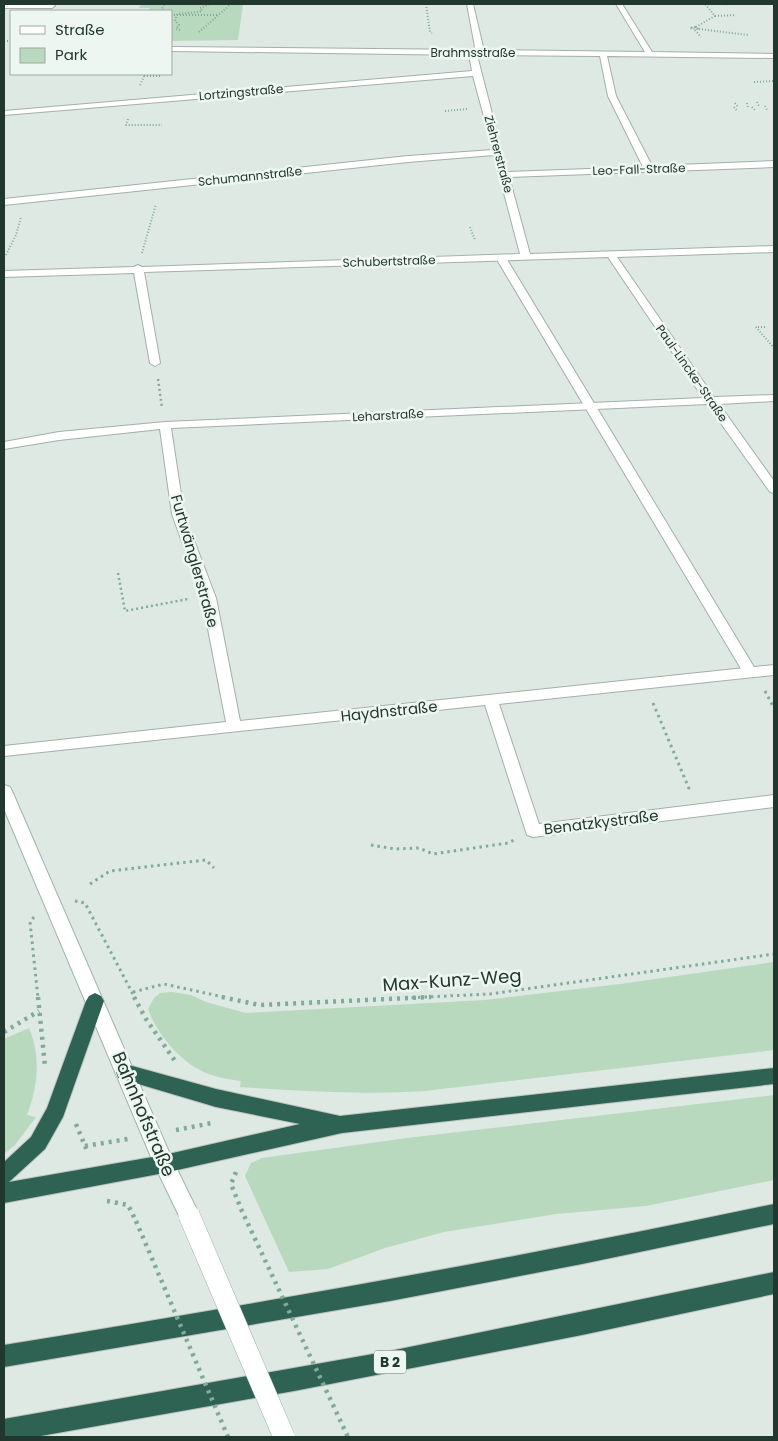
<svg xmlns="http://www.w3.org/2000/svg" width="778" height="1441" viewBox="0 0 778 1441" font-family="Poppins,sans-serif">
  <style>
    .green { fill: #b8d9be }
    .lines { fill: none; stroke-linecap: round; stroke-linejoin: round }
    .lane-casing { stroke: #a2b0a9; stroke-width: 2 }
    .street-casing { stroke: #a2b0a9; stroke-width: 2 }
    .secondary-casing { stroke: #9eb4aa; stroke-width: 2 }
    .highway-casing { stroke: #bcc3c1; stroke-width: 2 }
    .path-far3 { stroke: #80ab9a; stroke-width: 2; stroke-dasharray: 1 2; stroke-linecap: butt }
    .path-far2 { stroke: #80ab9a; stroke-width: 2.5; stroke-dasharray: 2 3; stroke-linecap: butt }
    .path-far1 { stroke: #80ab9a; stroke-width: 3; stroke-dasharray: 2.5 4; stroke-linecap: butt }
    .path { stroke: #80ab9a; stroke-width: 4.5; stroke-dasharray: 3 5; stroke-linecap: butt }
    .lane { fill: #fff; fill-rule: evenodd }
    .street { fill: #fff; fill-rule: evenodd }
    .secondary { fill: #fff; fill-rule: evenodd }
    .highway { fill: #2e6253; fill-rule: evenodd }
    .secondary-bridge-casing { stroke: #9eb4aa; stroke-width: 22; stroke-linecap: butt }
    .path-bridge { stroke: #80ab9a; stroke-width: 4.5; stroke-dasharray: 3 5; stroke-linecap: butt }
    .secondary-bridge { stroke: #fff; stroke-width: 21 }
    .labels { text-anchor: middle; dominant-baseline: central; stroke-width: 5; stroke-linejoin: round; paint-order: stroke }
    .far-street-label { font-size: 12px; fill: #21382f; stroke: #eef6f1 }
    .shield { fill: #eef6f1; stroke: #5e7169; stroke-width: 1 }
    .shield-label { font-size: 14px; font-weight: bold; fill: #21382f }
    .street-label { font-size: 15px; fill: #21382f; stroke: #eef6f1 }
    .near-street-label { font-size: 18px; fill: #21382f; stroke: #eef6f1 }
  </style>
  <rect width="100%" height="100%" fill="#dee9e3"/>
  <path class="green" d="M141 4H243L238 40 171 41V11H149L150 8H139Z
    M774 962V1050L425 1091C363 1095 302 1091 240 1087L241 1081C227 1079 213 1077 200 1070 178 1059 156 1032 148 1009L154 998 160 993 172 992 191 995 206 1002 246 1013 485 1000 620 984Z
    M29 1028C41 1056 38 1086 27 1115L36 1117 15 1145 4 1154V1039Z
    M774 1095V1180L646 1206 556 1214 444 1232 385 1248 328 1269 289 1272 245 1176 251 1163 262 1158 407 1138Z"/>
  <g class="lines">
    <defs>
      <path id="lane" d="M4 4H52L55 6 52 8H4Z
        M501 255 506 258 757 672 755 675H745L743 672 496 258Z"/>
      <path id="street" d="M467 4H473L483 47 480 50 645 52 616 4H622L652 52 774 54V58L607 56 616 96 652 166 774 161V167L509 177 530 254 774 246V252L617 257 714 397 774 395V401L719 404 774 481V493L770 492 707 404 171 428 184 514 216 598 240 721 774 665V675L499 704 539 824 774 795V807L533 837 527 835 485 705 4 756V746L226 722 202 598 172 514 160 429 59 440 4 449V442L59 432 165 422 703 398 608 257 144 272 160 363 155 366 150 363 134 273 4 277V271L134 267 138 265 142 267 520 254 494 155 408 162 4 205V199L408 156 493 150 473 76 4 115V111L472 71 469 55 171 51V47L473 50 475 47ZM477 55 600 56 608 96 643 167 507 172Z"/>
      <path id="secondary" d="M4 785 10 787 12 791 172 1159 196 1208 199 1215 196 1222 189 1225 182 1222 154 1164 4 809Z"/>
      <path id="highway" d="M95 993 101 996 104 1001 63 1117 45 1149 9 1182 164 1155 300 1124 216 1107 125 1080 118 1078 116 1072 118 1066 125 1064 216 1089 340 1116 774 1068V1084L342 1133 164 1173 4 1203V1162L31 1137 47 1108 86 1001 89 996Z
        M774 1204V1224L582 1264 390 1301 4 1367V1345C262 1303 519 1258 774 1204Z
        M774 1272V1294L582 1335 294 1391 35 1437H4V1419L390 1351Z"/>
    </defs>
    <use href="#lane" class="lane-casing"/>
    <use href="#street" class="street-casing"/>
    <use href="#secondary" class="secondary-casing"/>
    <use href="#highway" class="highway-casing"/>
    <path class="path-far3" d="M426 4 430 32 432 33
      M726 4 728 6
      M161 11 164 4
      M171 15H218
      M715 16 736 15
      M695 27 699 29 690 28Z
      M696 27 715 16 705 4
      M699 29 748 35
      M180 30 176 29 179 25 175 21 177 14 199 12 202 11 200 8 210 4
      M695 30 701 37
      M199 32 231 4
      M4 41H11
      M144 76H162
      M754 82 774 81
      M140 85 145 74
      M757 102 759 106
      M735 103 738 107
      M747 103 748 107
      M765 106 767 110
      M734 107 737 111
      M752 107 755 110
      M445 111 467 109
      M128 119 126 125H162
      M470 227 475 240
      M142 253 156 204
      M6 255 16 235 21 217
      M765 327H756L774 348"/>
    <path class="path-far2" d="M158 379 162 408
      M118 573 125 611 188 599"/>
    <path class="path-far1" d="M765 691 774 708
      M653 703 690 791
      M371 845 395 849 419 848 433 854 508 843 514 840
      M90 884 110 871 206 860 214 868
      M75 901 85 903 135 998
      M34 917 30 922 38 998
      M133 992 164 984 228 998
      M405 998 490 994 774 954"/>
    <path class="path" d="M38 997 45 1066
      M134 997 146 1019 175 1061
      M222 997 259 1005 431 997
      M4 1032 39 1011
      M76 1124 88 1153
      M176 1130 212 1123
      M85 1146 128 1139
      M236 1172 231 1184 241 1209
      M107 1201 128 1205 136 1221"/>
    <use href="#lane" class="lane"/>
    <use href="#street" class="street"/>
    <use href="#secondary" class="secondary"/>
    <use href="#highway" class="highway"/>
    <defs>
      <path id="secondary-bridge" d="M189 1215 284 1437"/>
    </defs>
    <use href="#secondary-bridge" class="secondary-bridge-casing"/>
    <path class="path-bridge" d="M241 1209 348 1437
      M136 1221 228 1437"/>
    <use href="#secondary-bridge" class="secondary-bridge"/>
  </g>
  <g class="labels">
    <g class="far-street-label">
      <text x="473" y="52">Brahmsstraße</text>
      <text transform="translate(241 92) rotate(-5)">Lortzingstraße</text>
      <text transform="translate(499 154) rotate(75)">Ziehrerstraße</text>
      <text transform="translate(639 169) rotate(-2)">Leo-Fall-Straße</text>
      <text transform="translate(250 176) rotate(-6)">Schumannstraße</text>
      <text transform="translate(389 261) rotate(-2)">Schubertstraße</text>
      <text transform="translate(692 373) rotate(55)">Paul-Lincke-Straße</text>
      <text transform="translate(388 415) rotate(-3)">Leharstraße</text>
    </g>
    <rect class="shield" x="374" y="1350.5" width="32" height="23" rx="4"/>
    <g class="shield-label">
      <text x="390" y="1362">B 2</text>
    </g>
    <g class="street-label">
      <text transform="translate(195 561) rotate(74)">Furtwänglerstraße</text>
      <text transform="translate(389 711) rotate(-6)">Haydnstraße</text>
      <text transform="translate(601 822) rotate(-7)">Benatzkystraße</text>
    </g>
    <g class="near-street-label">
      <text transform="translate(452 980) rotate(-4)">Max-Kunz-Weg</text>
      <text transform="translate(144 1114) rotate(67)">Bahnhofstraße</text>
    </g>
  </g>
  <rect width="778" height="1441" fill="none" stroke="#21382f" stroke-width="10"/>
  <rect x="10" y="10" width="162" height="65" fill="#eef6f1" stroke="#9caaa3"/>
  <rect x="20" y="26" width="25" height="8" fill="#ffffff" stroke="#9caaa3"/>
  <text x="55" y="35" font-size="15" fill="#21382f">Straße</text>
  <rect x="20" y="48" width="25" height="15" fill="#b8d9be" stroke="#9caaa3"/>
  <text x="55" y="60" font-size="15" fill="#21382f">Park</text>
</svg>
